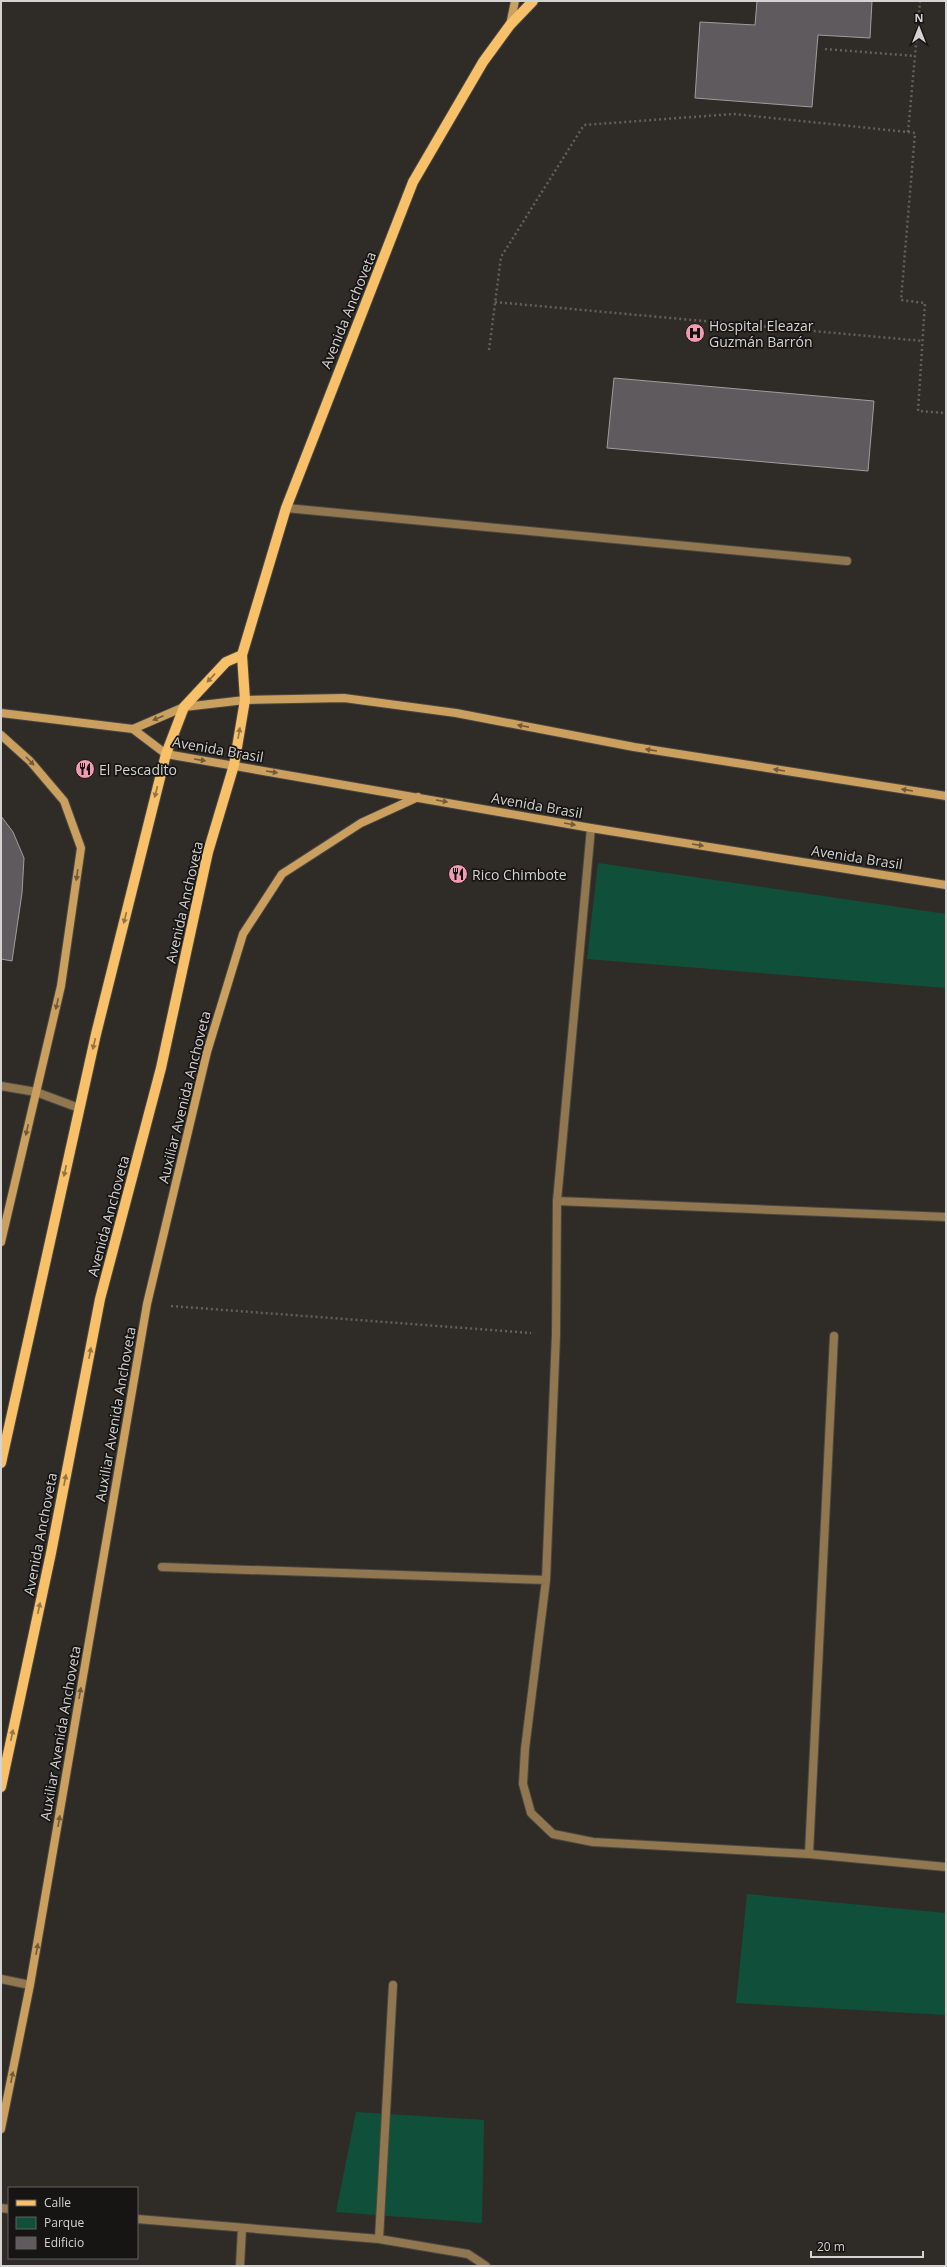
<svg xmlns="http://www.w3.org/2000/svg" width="947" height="2267" viewBox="0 0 947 2267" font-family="'Open Sans',sans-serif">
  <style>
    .green { fill: #10503a }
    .building { fill: #5f5a5d; stroke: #a19c9f }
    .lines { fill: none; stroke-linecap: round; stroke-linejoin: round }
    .service-casing { stroke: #4a4743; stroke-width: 10 }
    .minor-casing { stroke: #4a4743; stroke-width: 10 }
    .secondary-casing { stroke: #4a4743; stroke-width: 10 }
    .primary-casing { stroke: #4a4743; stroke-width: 12 }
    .path { stroke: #625f5c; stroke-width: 2.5; stroke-dasharray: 2 3; stroke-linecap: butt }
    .service { stroke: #91774f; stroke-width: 8 }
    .minor { stroke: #91774f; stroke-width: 8 }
    .secondary { stroke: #cba05f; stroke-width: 8 }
    .primary { stroke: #f8c069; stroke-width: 10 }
    .oneway { fill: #927342 }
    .oneway2 { fill: #705a39 }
    .labels { text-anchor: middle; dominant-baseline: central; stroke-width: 3.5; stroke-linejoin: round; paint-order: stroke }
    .street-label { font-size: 14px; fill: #d5d3d1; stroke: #161513 }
    .poi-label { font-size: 14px; fill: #d5d3d1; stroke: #161513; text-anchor: start }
  </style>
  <rect width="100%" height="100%" fill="#2f2c28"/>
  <path class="green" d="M598 863 946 914V988L587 959Z
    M747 1894 946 1913V2015L736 2003Z
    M356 2112 484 2120 482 2223 336 2212Z"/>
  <path class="building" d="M757 1H872L870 38 818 35 812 107 695 98 700 22 755 25Z
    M614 378 874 401 868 471 607 448Z
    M1 816 13 832 24 858 22 893 12 961 1 959Z"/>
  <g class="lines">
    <defs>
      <path id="service" d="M286 508 847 561
        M557 1201 946 1217
        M809 1854 834 1336"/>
      <path id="minor" d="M591 828 557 1201 556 1335 546 1580 525 1749 523 1784 531 1813 553 1834 593 1842 809 1854 946 1867
        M1 1086 36 1092 79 1108
        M162 1567 546 1580
        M1 1979 30 1985
        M1 2208 9 2209
        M137 2219 379 2239 468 2254 486 2266
        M379 2239 393 1985
        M240 2266 242 2228"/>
      <path id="secondary" d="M510 25 515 1
        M1 713 133 729 184 707 245 700 344 698 456 713 634 747 946 796
        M133 729 166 754 591 828 946 885
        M1 735 30 761 64 801 81 848 61 986 1 1242
        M1 2129 30 1985 147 1304 207 1052 243 934 282 874 361 823 418 797"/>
      <path id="primary" d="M1 1463 96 1034 166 754 184 707 226 662 242 655
        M1 1787 51 1553 100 1299 161 1068 208 852 234 765 245 700 242 655 286 508 413 182 483 62 510 25 533 1"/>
    </defs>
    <use href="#service" class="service-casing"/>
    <use href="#minor" class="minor-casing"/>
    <use href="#secondary" class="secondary-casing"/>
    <use href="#primary" class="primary-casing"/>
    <path class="path" d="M825 49 915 56
      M908 132 920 1
      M495 302 923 341
      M489 350 501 257 584 125 733 114 908 132 915 133 901 300 925 303 918 411 946 413
      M171 1306 531 1333"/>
    <use href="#service" class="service"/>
    <use href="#minor" class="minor"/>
    <use href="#secondary" class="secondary"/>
    <use href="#primary" class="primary"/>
  </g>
  <defs><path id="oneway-solid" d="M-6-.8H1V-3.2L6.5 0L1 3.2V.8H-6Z"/></defs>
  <g class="oneway">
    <use href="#oneway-solid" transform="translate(211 678) rotate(133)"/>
    <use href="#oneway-solid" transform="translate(239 733) rotate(-80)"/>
    <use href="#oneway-solid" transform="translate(156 792) rotate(104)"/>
    <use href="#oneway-solid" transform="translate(125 918) rotate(104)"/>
    <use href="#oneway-solid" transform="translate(94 1044) rotate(103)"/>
    <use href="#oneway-solid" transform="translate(65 1171) rotate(102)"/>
    <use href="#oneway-solid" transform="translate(90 1353) rotate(-79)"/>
    <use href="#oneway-solid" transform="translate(65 1480) rotate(-79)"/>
    <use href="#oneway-solid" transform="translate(39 1608) rotate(-78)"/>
    <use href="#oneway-solid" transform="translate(12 1735) rotate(-78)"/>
  </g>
  <g class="oneway2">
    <use href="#oneway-solid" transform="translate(158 718) rotate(157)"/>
    <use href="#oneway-solid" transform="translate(523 726) rotate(-169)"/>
    <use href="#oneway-solid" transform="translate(651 750) rotate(-171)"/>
    <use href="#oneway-solid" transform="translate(200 760) rotate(9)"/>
    <use href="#oneway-solid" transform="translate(30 761) rotate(46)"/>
    <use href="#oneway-solid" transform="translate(779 770) rotate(-171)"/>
    <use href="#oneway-solid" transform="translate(272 772) rotate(9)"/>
    <use href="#oneway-solid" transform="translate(907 790) rotate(-171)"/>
    <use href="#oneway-solid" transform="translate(442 801) rotate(10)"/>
    <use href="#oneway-solid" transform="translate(570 824) rotate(10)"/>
    <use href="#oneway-solid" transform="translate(698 845) rotate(9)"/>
    <use href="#oneway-solid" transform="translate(77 875) rotate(98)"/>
    <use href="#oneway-solid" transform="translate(57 1004) rotate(103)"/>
    <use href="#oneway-solid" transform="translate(27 1130) rotate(103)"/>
    <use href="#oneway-solid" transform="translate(80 1693) rotate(-80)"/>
    <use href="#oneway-solid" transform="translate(59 1821) rotate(-80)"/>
    <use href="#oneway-solid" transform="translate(37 1949) rotate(-80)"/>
    <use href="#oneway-solid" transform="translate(12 2077) rotate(-78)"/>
  </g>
  <defs>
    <symbol id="hospital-disc" viewBox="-11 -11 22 22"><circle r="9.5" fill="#f19ab1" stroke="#161513"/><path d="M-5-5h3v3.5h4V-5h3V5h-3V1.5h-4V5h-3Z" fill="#111"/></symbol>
    <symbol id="restaurant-disc" viewBox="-11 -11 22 22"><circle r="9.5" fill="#f19ab1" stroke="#161513"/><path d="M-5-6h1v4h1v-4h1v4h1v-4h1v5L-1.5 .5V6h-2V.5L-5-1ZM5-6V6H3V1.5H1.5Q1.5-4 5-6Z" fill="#111"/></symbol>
  </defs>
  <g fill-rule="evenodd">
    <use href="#hospital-disc" x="684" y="322" width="22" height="22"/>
    <use href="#restaurant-disc" x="74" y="758" width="22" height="22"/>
    <use href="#restaurant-disc" x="447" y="863" width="22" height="22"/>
  </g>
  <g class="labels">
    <g class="street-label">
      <text transform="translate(348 310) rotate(-68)">Avenida Anchoveta</text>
      <text transform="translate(218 749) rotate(10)">Avenida Brasil</text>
      <text transform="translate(537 805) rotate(10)">Avenida Brasil</text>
      <text transform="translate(857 857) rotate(9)">Avenida Brasil</text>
      <text transform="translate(184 902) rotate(-77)">Avenida Anchoveta</text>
      <text transform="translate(184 1097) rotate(-76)">Auxiliar Avenida Anchoveta</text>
      <text transform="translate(108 1216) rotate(-75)">Avenida Anchoveta</text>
      <text transform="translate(115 1414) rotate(-80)">Auxiliar Avenida Anchoveta</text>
      <text transform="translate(40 1534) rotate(-79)">Avenida Anchoveta</text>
      <text transform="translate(60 1733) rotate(-80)">Auxiliar Avenida Anchoveta</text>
    </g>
    <g class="poi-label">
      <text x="709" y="325">Hospital Eleazar<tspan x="709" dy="16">Guzmán Barrón</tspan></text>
      <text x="99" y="769">El Pescadito</text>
      <text x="472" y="874">Rico Chimbote</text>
    </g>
  </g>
  <rect width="947" height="2267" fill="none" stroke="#d5d3d1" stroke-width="4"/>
  <rect x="8" y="2187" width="130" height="72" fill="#161513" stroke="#62615f"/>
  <rect x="16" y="2200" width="20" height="6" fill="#f8c069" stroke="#62615f"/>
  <text x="44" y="2207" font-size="12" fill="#d5d3d1">Calle</text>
  <rect x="16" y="2217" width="20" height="12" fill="#10503a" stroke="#62615f"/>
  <text x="44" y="2227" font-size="12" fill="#d5d3d1">Parque</text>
  <rect x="16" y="2237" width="20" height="12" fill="#5f5a5d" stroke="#62615f"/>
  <text x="44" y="2247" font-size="12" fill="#d5d3d1">Edificio</text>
  <g transform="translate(919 28)" stroke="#161513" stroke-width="3" paint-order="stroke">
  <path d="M0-3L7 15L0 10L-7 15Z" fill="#d5d3d1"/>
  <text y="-6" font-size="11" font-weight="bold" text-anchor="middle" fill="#d5d3d1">N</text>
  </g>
  <path d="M811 2251v6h112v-6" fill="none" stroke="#d5d3d1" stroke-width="2"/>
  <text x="817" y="2251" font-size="12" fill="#d5d3d1" stroke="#161513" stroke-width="3" paint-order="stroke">20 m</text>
</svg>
